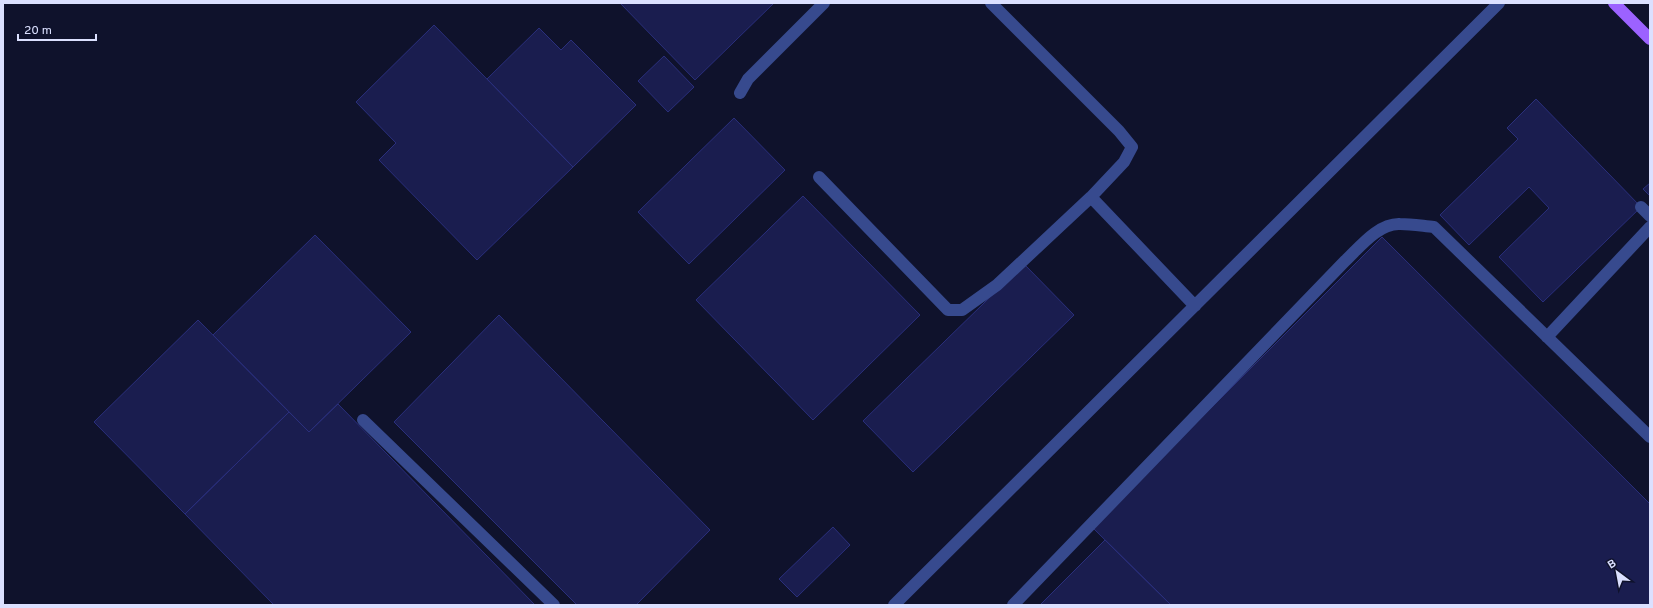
<svg xmlns="http://www.w3.org/2000/svg" width="1653" height="608" viewBox="0 0 1653 608" font-family="Overpass,sans-serif">
  <style>
    .building { fill: #1a1d4f; stroke: #2a2f7c }
    .lines { fill: none; stroke-linecap: round; stroke-linejoin: round }
    .minor { stroke: #374a8e; stroke-width: 12 }
    .major { stroke: #9c62ff; stroke-width: 12 }
  </style>
  <rect width="100%" height="100%" fill="#0f122c"/>
  <path class="building" d="M620 3H774L695 80Z
    M434 25 573 167 477 260 379 160 396 143 356 102Z
    M539 28 561 50 571 40 636 105 573 167 487 79Z
    M664 56 694 87 668 112 638 81Z
    M1536 99 1641 207 1543 302 1499 257 1549 208 1529 187 1469 245 1440 215 1518 139 1507 128Z
    M734 118 785 170 689 264 638 212Z
    M1650 183V196L1643 189Z
    M803 196 920 315 813 420 696 300Z
    M315 235 411 332 309 432 213 335Z
    M1382 237 1650 504V605H1171L1092 527Z
    M1024 264 1074 315 913 472 863 421Z
    M499 315 710 530 636 605H577L394 422Z
    M198 320 289 412 185 514 94 422Z
    M338 404 535 605H274L185 514 289 412 309 432Z
    M833 527 850 545 797 597 779 579Z
    M1105 540 1171 605H1040Z"/>
  <g class="lines">
    <path class="minor" d="M991 3 1119 131 1132 147 1124 162 1091 197 1195 306
      M740 93 748 79 824 3
      M819 177 948 310H962L997 285 1091 197
      M1641 207 1650 216
      M1547 337 1650 227
      M363 420 554 605
      M894 605 1499 3
      M1013 605 1345 261C1359 248 1378 223 1400 224 1411 224 1423 226 1434 227L1650 437"/>
    <path class="major" d="M1614 3 1650 39"/>
  </g>
  <rect width="1653" height="608" fill="none" stroke="#dbe0ff" stroke-width="8"/>
  <g transform="translate(1617 572) rotate(328)" stroke="#0f122c" stroke-width="3" paint-order="stroke">
  <path d="M0-3L7 15L0 10L-7 15Z" fill="#dbe0ff"/>
  <text y="-6" font-size="11" font-weight="bold" text-anchor="middle" fill="#dbe0ff">B</text>
  </g>
  <path d="M18 34v6h78v-6" fill="none" stroke="#dbe0ff" stroke-width="2"/>
  <text x="24" y="34" font-size="12" fill="#dbe0ff" stroke="#0f122c" stroke-width="3" paint-order="stroke">20 m</text>
</svg>
